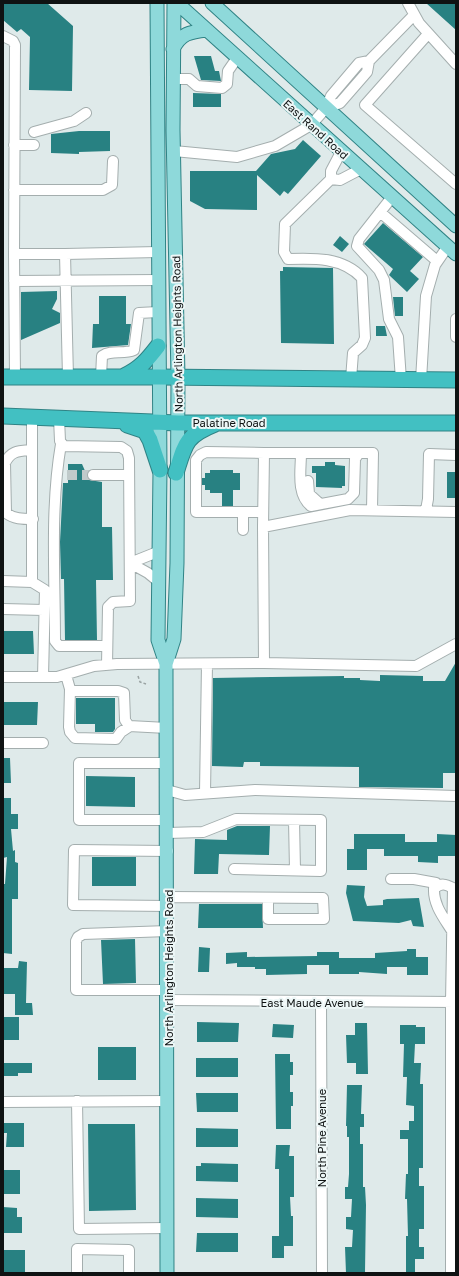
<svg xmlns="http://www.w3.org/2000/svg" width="459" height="1276" viewBox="0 0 459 1276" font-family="'Golos Text',sans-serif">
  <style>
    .building { fill: #288182 }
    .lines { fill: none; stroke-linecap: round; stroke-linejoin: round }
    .minor-tunnel { stroke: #c0caca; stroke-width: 10; stroke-dasharray: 10 5; stroke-linecap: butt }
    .minor-casing { stroke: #a4aeae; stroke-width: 12 }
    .major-casing { stroke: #308385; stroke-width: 15 }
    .highway-casing { stroke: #308385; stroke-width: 17 }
    .path { stroke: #9aa3a3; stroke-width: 1.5; stroke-dasharray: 3 2; stroke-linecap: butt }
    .minor { stroke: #fff; stroke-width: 10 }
    .major { stroke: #8ed9da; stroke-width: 13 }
    .highway { stroke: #42c0c2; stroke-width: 15 }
    .labels { text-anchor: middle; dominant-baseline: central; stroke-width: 4; stroke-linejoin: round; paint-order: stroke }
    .street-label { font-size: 11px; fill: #0f1313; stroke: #edf7f7 }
  </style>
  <rect width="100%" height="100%" fill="#dfeaea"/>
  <path class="building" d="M3 3H47L73 26 72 91 29 90 30 37 21 29 17 32 3 20Z
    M426 3H456V30Z
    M194 56H211L215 71H219L221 81 201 80Z
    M193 93 221 94V107H193Z
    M79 131H110V151L79 152V154L51 153V134Z
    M303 140 321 156 288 194 284 191 280 196 257 175V210L205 209 190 201V171H256L271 154 295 149Z
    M383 223 423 257 410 271 419 279 407 292 389 275 393 269 364 244Z
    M340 236 349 244 342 252 333 245Z
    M283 267 333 268 334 344 281 343 280 271H283Z
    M57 291V299L52 309 60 313V323L21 340V292Z
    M99 296H126V324H131L128 345 92 348 93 324H99Z
    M393 297H403V316H395Z
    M376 326H385L387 336H376Z
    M325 462H335V465L345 466V486H342V488L316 487V473H312V466H325Z
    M68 464H82L89 480 102 482V527H112L113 580H96L97 640H65L64 579H61L60 542 63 483H68Z
    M210 470H233V473H240V490H233V506H222V493H210V490H205V485H202V478H205V473H210Z
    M447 472H456V498H447Z
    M3 631H33L34 654H3Z
    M456 662V773H443V788L359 787V767L260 766V762H244L243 767 212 766 213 678 344 676V678H360V680L380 681V675L423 676V681H445Z
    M76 698H115V729L113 732H95V724H76Z
    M3 702H38L37 725H3Z
    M3 758H10L11 783H3Z
    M86 776 135 777V807L86 806Z
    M3 798H11V814H18V829H11L13 851 15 850V862L18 863V899H12V954L3 953V884H5L7 857 3 858Z
    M237 826H270L269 855 219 854 218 874H194L195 839 227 840V830Z
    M354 834H405V842H437V834L456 835V856H438V863L418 862V856H384V849H367V870H347V849H354Z
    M92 857H136V886H92Z
    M347 885 365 886 364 897 367 906 383 905V900L387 899 419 898 424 927 413 926 411 920 399 923 353 921 346 893Z
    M199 904H262L263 928H198Z
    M135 939 136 983 103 984 101 940Z
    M199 947 210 948 209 972H198Z
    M407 949H416V957H428V975H407V967H387V974L359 972V974H329V965H307V974L266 975V969H255V967H237V963L226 964V953L247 952V957L317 956V952H339V958H375V953L407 951Z
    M19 961 27 962 26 1003H32L33 1015H15V994H3V968H18Z
    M3 1017H19V1040H3Z
    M197 1022 239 1023 238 1042H197Z
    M355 1023H367L368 1074H356V1063H347L346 1035H355Z
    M273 1024 294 1025 293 1038 272 1037Z
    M400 1025H416V1027H425V1044H415L414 1063H421L420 1084H423V1168H419V1186H424V1229H419V1247H424V1259H415V1273H406V1236H408L407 1199H405L406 1174H408V1139H400V1130H409V1121H414V1106L406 1105 407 1077H403L404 1044H400Z
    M98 1047H136V1080H98Z
    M275 1054H290V1062H293V1075H290V1092H293V1106H291V1129H276Z
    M196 1058H238V1077H196Z
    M3 1063H32V1073H18V1076H3Z
    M347 1085H362L361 1114H364V1127H360V1144H363V1187H365L366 1205 365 1273H346L345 1247H352L353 1230 346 1229V1217H351L352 1199H345V1187H348L349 1174V1137H347V1126H346Z
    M196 1093H238V1112H197Z
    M3 1123H24V1147H6L7 1133H3Z
    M88 1124H135L136 1210 89 1211Z
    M196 1128 238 1129V1147H196Z
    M276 1145H290L289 1156H294V1197H290L291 1216H293V1246H284V1258H272V1236H279V1169H275Z
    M201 1163 238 1164V1182L196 1181V1166H201Z
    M3 1170H20V1194H3Z
    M196 1198 238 1199V1218L196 1217Z
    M3 1207 17 1208V1217H22V1233H3Z
    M197 1233H238V1252H196Z
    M3 1250H25V1273H3Z"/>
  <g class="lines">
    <path class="minor-tunnel" d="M67 475H93"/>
    <defs>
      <path id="minor" d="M408 3 419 23 456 64
        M428 34 365 105 456 184
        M3 36 13 41 15 45 14 254
        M173 79H189L197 86 222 88 227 84 228 71 237 58
        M326 108 340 103 367 72 369 61 414 15
        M34 132 74 121 86 113
        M14 145H34
        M174 151 237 157 275 146 311 125 326 108 331 96 359 63 369 61
        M341 152 331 171V179L285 224 284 252 288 259C314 258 343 257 362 278L365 338 362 345 353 353 351 379
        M331 179 340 180 361 169
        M14 190H103L112 185 113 161
        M392 197 359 239 357 246 379 270 384 280 389 319 398 337 401 380
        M380 212 437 261
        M65 254 158 252
        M14 281 159 280
        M456 319V337
        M15 377 14 254H65L68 377
        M101 377 102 356C112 349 123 355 134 350L139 313 158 312
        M421 380 426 296 435 265 448 246
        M59 418 60 441 64 446 121 447 127 451 129 458 130 601 113 602 108 607 107 665
        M61 444C50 508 55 575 55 641L59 646H107
        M32 450C20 451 11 450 5 463L6 513C14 519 22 519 33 519
        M264 453H373L372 510
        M301 453C301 470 296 494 311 506L348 499 354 493 355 459 359 453
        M93 475H129
        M308 481 309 494 320 504
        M426 510 428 499 429 454 456 455
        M243 512V530
        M263 527 264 453 206 452 200 455 196 460V512H263
        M3 581 32 582V417
        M32 582 45 590 43 677
        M159 582 148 573 130 563 160 551
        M3 609 44 610
        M264 663 263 527 350 510 456 512
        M66 675 70 689 72 691H118L124 693 125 720 129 726 167 728
        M3 677H57L94 666 117 664 264 663 416 666 456 644
        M70 689 69 727 70 732 75 738 116 739 121 732 130 726
        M3 743H43
        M167 763H79V820H167
        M167 790 185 795 255 790 456 796
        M205 793 207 664
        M294 820 295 870
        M167 833 203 832 236 819 321 820V871L234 869
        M168 851 74 850 73 905 168 906
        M391 879H414L436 883 438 886
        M168 897 323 898 324 919H268V898
        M168 931 83 934 78 937 76 941V990H168
        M168 1000 456 1002
        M321 1002 322 1273
        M77 1101 79 1229 167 1228
        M3 1102 168 1101
        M77 1273V1249L129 1250V1273
        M451 1273V1002L453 888C445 884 442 883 434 888 433 905 444 918 452 931"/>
      <path id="major" d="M157 3 160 470 158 640 166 664V676L167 1273
        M177 3 456 254
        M212 3 456 226
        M173 49C181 33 190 32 207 30
        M166 664 174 639 177 563 178 377 173 130 174 3"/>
      <path id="highway" d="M124 376C140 369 148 359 158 346
        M3 377H159L456 380
        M3 416 178 423H456
        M127 425 145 431 150 440 160 470
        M176 473C185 444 185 436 215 424"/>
    </defs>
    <use href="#minor" class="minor-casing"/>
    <use href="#major" class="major-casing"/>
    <use href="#highway" class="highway-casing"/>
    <path class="path" d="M138 676 140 682 146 684"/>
    <use href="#minor" class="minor"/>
    <use href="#major" class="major"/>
    <use href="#highway" class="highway"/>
  </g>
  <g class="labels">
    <g class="street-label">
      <text transform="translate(316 129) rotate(42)">East Rand Road</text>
      <text transform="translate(177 334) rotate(-91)">North Arlington Heights Road</text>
      <text x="229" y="422">Palatine Road</text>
      <text transform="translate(168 968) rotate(-90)">North Arlington Heights Road</text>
      <text x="312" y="1002">East Maude Avenue</text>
      <text transform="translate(321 1138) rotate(-90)">North Pine Avenue</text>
    </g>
  </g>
  <rect width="459" height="1276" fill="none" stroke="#0f1313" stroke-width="8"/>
</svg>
